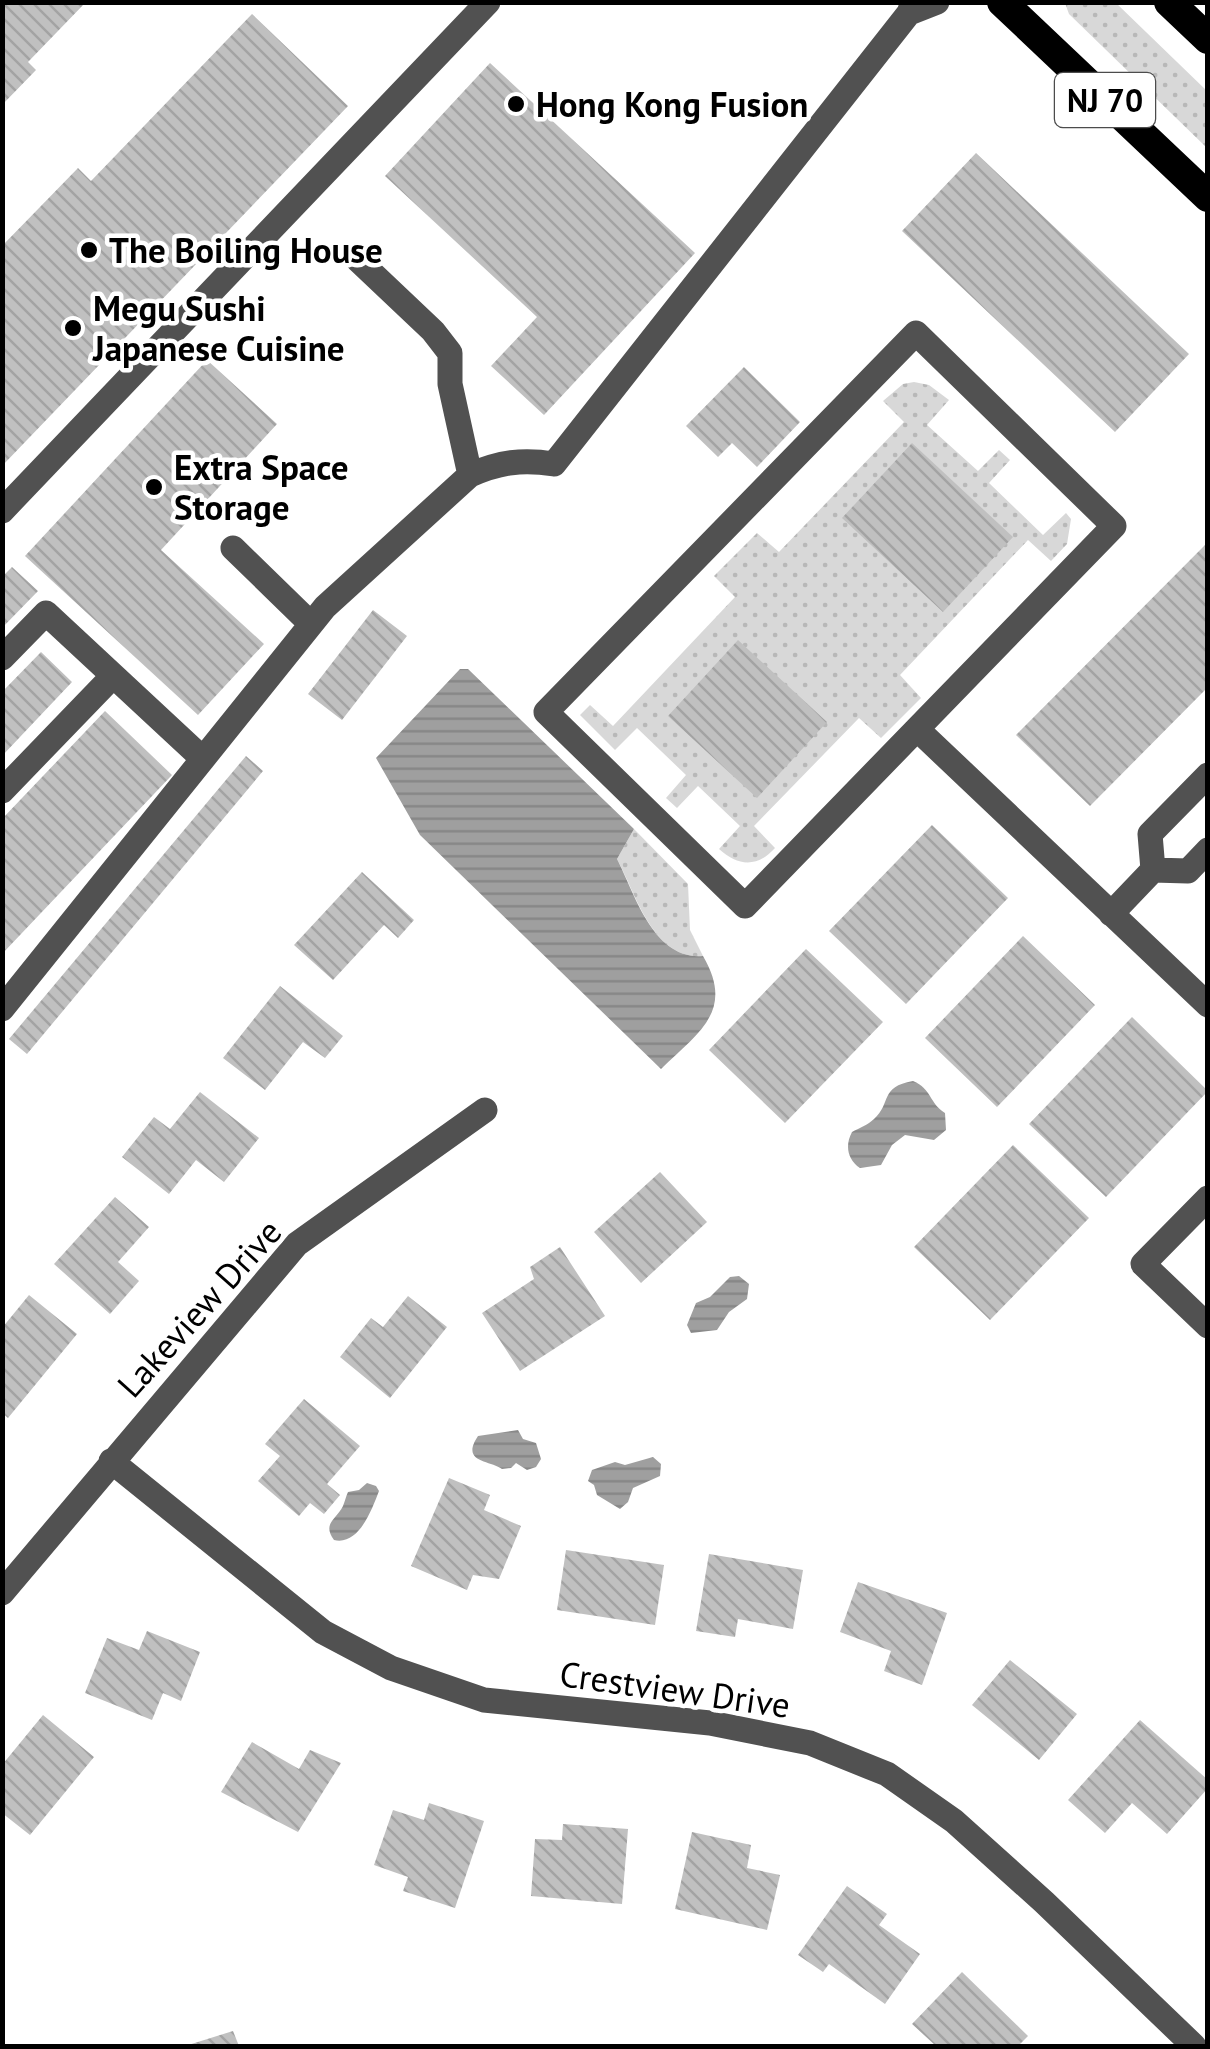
<svg xmlns="http://www.w3.org/2000/svg" width="1210" height="2049" viewBox="0 0 1210 2049" font-family="'PT Sans',sans-serif">
  <style>
    .grass { fill: url(#grass-dots) }
    .water { fill: url(#water-rules) }
    .building { fill: url(#building-back-hatch) }
    .lines { fill: none; stroke-linecap: round; stroke-linejoin: round }
    .minor { stroke: #515151; stroke-width: 25 }
    .highway { stroke: #000; stroke-width: 30 }
    .poi-dot { fill: #000; stroke: #fff; stroke-width: 4 }
    .labels { text-anchor: middle; dominant-baseline: central; stroke-width: 9; stroke-linejoin: round; paint-order: stroke }
    .shield { fill: #fff; stroke: #4c4c4c; stroke-width: 2.5 }
    .shield-label { font-size: 32px; font-weight: bold; fill: #000 }
    .poi-label { font-size: 35px; font-weight: bold; fill: #000; stroke: #fff; text-anchor: start }
    .street-label { font-size: 35px; fill: #000; stroke: #fff }
  </style>
  <defs>
    <pattern id="grass-dots" width="8" height="8" patternUnits="userSpaceOnUse" patternTransform="scale(2.5)"><rect width="8" height="8" fill="#d8d8d8"/><path d="M2 2h.1M6 6h.1" fill="none" stroke="#b8b8b8" stroke-width="1.8" stroke-linecap="round"/></pattern>
    <pattern id="water-rules" width="6" height="5" patternUnits="userSpaceOnUse" patternTransform="scale(2.5)"><rect width="6" height="5" fill="#9f9f9f"/><path d="M0 2.5h6" fill="none" stroke="#878787"/></pattern>
    <pattern id="building-back-hatch" width="6" height="6" patternUnits="userSpaceOnUse" patternTransform="scale(2.5)"><rect width="6" height="6" fill="#c0c0c0"/><path d="M-1 5l2 2M0 0l6 6M5-1l2 2" fill="none" stroke="#a3a3a3"/></pattern>
  </defs>
  <rect width="100%" height="100%" fill="#fff"/>
  <path class="grass" d="M1065 3H1116L1207 91V148L1069 14Z
    M914 382 929 385 949 400 927 425 978 471 999 450 1010 460 989 483 1043 535 1066 513 1071 519 1067 544 1051 561 1028 540 900 675 921 698 881 738 859 718 754 826 775 848C757 868 738 866 719 849L740 826 698 786 677 808 666 798 686 775 637 728 615 750 580 715 590 705 613 726 735 597 714 576 757 533 779 552 904 422 883 401 903 384Z
    M634 829 688 884 690 930 703 956C653 960 636 894 617 859Z"/>
  <path class="water" d="M460 669H468L634 829 617 859C635 894 653 960 703 956 735 1011 699 1032 661 1069L420 835 376 758Z
    M913 1081C932 1089 929 1103 945 1113L946 1130 934 1140 905 1135 892 1145 881 1165 860 1168C847 1159 845 1145 852 1132 859 1128 868 1125 874 1119 892 1103 879 1087 913 1081Z
    M739 1276 749 1284 747 1299 729 1312 717 1330 691 1333 687 1325 696 1303 710 1297 730 1277Z
    M518 1430 523 1439 536 1443 541 1459 536 1467 527 1470 516 1463 511 1468 502 1469C490 1460 460 1463 478 1436Z
    M653 1457 661 1464 660 1476 633 1488 628 1502 620 1509 597 1495 594 1485 588 1481 592 1470 615 1462 625 1465Z
    M367 1483 376 1486 379 1491C372 1509 359 1546 334 1540 322 1523 336 1520 343 1506 345 1501 346 1496 348 1492L359 1490Z"/>
  <path class="building" d="M2 2H86L28 62 36 70 2 105Z
    M252 14 348 106 2 466V246L78 168 91 181Z
    M490 63 695 253 544 415 491 366 537 317 385 176Z
    M976 153 1189 354 1115 432 902 231Z
    M207 360 277 424 161 550 264 644 198 715 25 556Z
    M744 367 800 422 757 467 732 443 718 457 686 426Z
    M912 443 1013 537 943 612 842 518Z
    M1208 542V687L1090 806 1016 735Z
    M12 567 38 591 2 628V577Z
    M373 610 407 636 342 720 308 694Z
    M738 640 827 722 757 798 668 716Z
    M41 652 72 682 2 756V692Z
    M105 711 172 775 2 954V819Z
    M246 756 263 771 27 1054 9 1039Z
    M932 825 1008 898 906 1004 829 931Z
    M362 872 414 920 398 938 384 925 333 980 294 945Z
    M1023 936 1095 1005 997 1107 925 1038Z
    M806 949 883 1022 785 1123 709 1050Z
    M280 986 343 1036 325 1058 303 1042 265 1090 223 1058Z
    M1132 1017 1208 1091 1106 1197 1029 1124Z
    M200 1092 259 1138 224 1182 196 1160 169 1194 122 1157 154 1117 170 1129Z
    M1013 1145 1089 1218 990 1320 914 1247Z
    M660 1172 707 1222 641 1283 594 1232Z
    M115 1197 149 1227 118 1262 139 1281 110 1314 54 1264Z
    M560 1247 605 1316 520 1371 482 1313 534 1279 530 1267Z
    M29 1295 77 1334 8 1418 2 1413V1328Z
    M408 1296 447 1327 390 1398 340 1357 371 1318 383 1327Z
    M304 1399 360 1446 327 1484 340 1495 324 1514 310 1503 299 1516 258 1481 280 1456 265 1444Z
    M449 1478 490 1495 484 1510 521 1526 499 1579 473 1575 467 1590 411 1566Z
    M566 1550 664 1565 655 1625 557 1610Z
    M709 1554 803 1570 793 1629 738 1619 735 1637 696 1631Z
    M858 1582 947 1613 922 1685 884 1671 891 1651 840 1632Z
    M147 1631 200 1652 181 1701 163 1693 152 1720 85 1693 107 1638 139 1650Z
    M1010 1660 1077 1714 1039 1760 972 1705Z
    M43 1715 94 1757 30 1835 2 1813V1765Z
    M1140 1720 1208 1780V1788L1167 1834 1132 1803 1105 1833 1068 1800Z
    M252 1742 299 1769 310 1750 341 1763 298 1832 221 1792Z
    M429 1803 484 1821 455 1908 403 1891 408 1877 374 1865 393 1810 424 1820Z
    M563 1824 628 1829 622 1904 531 1896 535 1839 562 1840Z
    M692 1832 751 1845 747 1868 780 1875 767 1930 675 1909Z
    M847 1886 887 1914 879 1925 920 1954 885 2004 829 1964 823 1972 798 1955Z
    M962 1972 1028 2036 1018 2046H936L912 2024Z
    M233 2031 239 2046H185Z"/>
  <g class="lines">
    <path class="minor" d="M913 2 909 13 937 2
      M358 260 433 331 450 353V384L470 475
      M916 333 1114 526 745 906 546 712Z
      M2 511 488 2
      M233 548 311 624
      M2 658 46 613 203 759
      M917 729 1208 1005
      M1208 775 1150 834 1153 870 1188 871 1208 850
      M2 791 113 676
      M1111 914 1153 870
      M2 1009 325 607 470 475C500 462 522 459 554 464L909 13
      M1208 1198 1143 1264 1208 1326
      M111 1461 323 1632 391 1668 484 1700 710 1723 810 1743 887 1774 954 1821 1044 1902 1194 2046
      M2 1593 297 1244 485 1110"/>
    <path class="highway" d="M1002 2 1208 197
      M1169 2 1208 39"/>
  </g>
  <g class="poi-dot">
    <circle cx="516" cy="104" r="10"/>
    <circle cx="89" cy="250" r="10"/>
    <circle cx="73" cy="328" r="10"/>
    <circle cx="154" cy="487" r="10"/>
  </g>
  <g class="labels">
    <rect class="shield" x="1055" y="73" width="100" height="54" rx="8"/>
    <g class="shield-label">
      <text x="1105" y="100">NJ 70</text>
    </g>
    <g class="poi-label">
      <text x="536" y="104">Hong Kong Fusion</text>
      <text x="109" y="250">The Boiling House</text>
      <text x="93" y="308">Megu Sushi<tspan x="93" dy="40">Japanese Cuisine</tspan></text>
      <text x="174" y="467">Extra Space<tspan x="174" dy="40">Storage</tspan></text>
    </g>
    <g class="street-label">
      <text transform="translate(199 1308) rotate(-48)">Lakeview Drive</text>
      <text transform="translate(675 1689) rotate(8)">Crestview Drive</text>
    </g>
  </g>
  <rect width="1210" height="2049" fill="none" stroke="#000000" stroke-width="10"/>
</svg>
